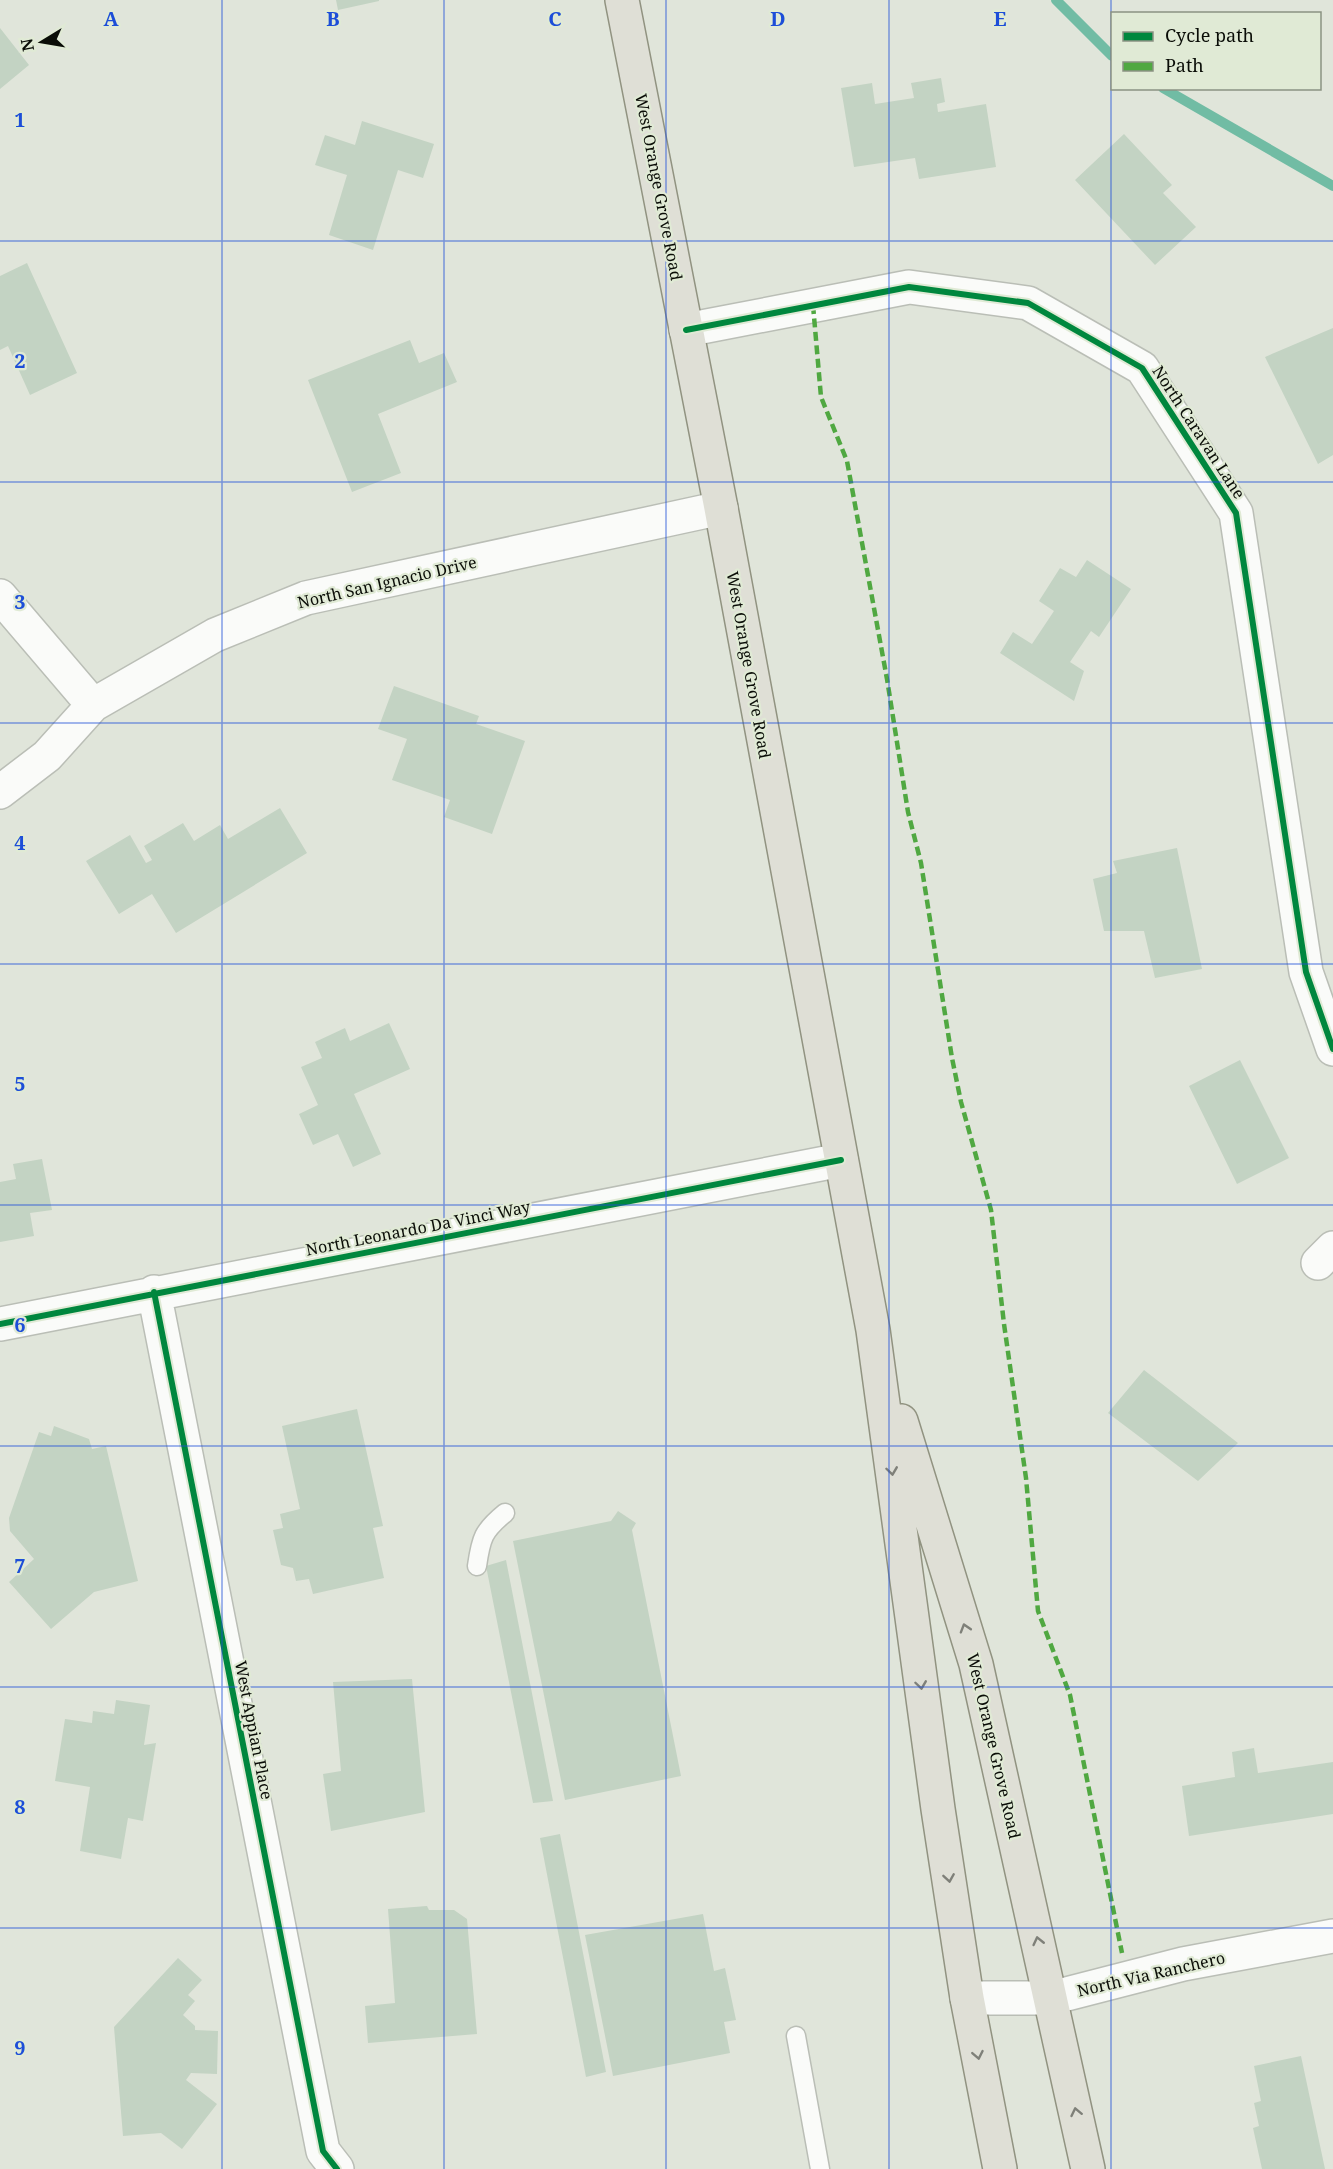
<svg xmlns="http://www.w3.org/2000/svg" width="1333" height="2169" viewBox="0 0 1333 2169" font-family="'Noto Serif',serif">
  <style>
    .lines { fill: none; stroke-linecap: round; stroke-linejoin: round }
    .stream { stroke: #71bca4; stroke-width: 10 }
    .building { fill: #c3d3c3 }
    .service-casing { stroke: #babeb6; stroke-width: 21 }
    .minor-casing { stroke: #babeb6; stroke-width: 36 }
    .primary-casing { stroke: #919381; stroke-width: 36 }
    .service { stroke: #fafbf9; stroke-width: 18 }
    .minor { stroke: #fafbf9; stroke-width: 33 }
    .primary { stroke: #dfdfd6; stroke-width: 33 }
    .quiet { stroke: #50a841; stroke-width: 4.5; stroke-dasharray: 9 4.5; stroke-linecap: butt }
    .cycleway-casing { stroke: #e0ead5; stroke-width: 10 }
    .cycleway { stroke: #00873e; stroke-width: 6 }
    .oneway { stroke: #7f8079 }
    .grid { fill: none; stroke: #1d4ed8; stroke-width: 1.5; stroke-opacity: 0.55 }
    .labels { text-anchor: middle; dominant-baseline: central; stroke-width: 4.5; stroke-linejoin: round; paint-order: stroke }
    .street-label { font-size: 16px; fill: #0a0d07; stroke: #e0ead5 }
    .grid-label { font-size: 20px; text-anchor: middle; font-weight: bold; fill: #1d4ed8; stroke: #e0ead5; stroke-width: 4.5; stroke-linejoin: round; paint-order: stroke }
  </style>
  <rect width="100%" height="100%" fill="#e0e5da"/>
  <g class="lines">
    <path class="stream" d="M1056 0 1112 56
      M1163 88 1333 186"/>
  </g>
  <path class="building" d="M336 0H379V1L338 10Z
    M0 28 29 65 0 89Z
    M941 78 945 102 937 104 938 112 986 104 996 167 919 179 915 158 854 167 841 88 872 83 875 104 914 98 911 83Z
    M362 121 434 144 423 178 398 170 373 250 329 235 347 175 315 165 325 135 355 145Z
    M1124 134 1172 185 1163 193 1196 227 1155 265 1075 180Z
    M27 263 77 373 30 395 8 346 0 350V276Z
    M1333 328V455L1318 464 1265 357Z
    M410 340 419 363 444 353 457 382 378 414 401 473 352 492 308 380Z
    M1087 560 1131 589 1099 637 1091 631 1070 662 1084 671 1074 701 1000 653 1013 632 1032 644 1054 611 1039 601 1060 568 1076 577Z
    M394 686 479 716 476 724 525 741 492 834 444 817 450 800 392 780 407 739 378 729Z
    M280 808 307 853 176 933 152 894 119 914 86 861 130 835 146 863 152 860 144 846 183 823 194 841 220 825 228 839Z
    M1177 848 1202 969 1155 978 1144 931H1104L1093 879 1117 873 1113 861Z
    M389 1023 410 1069 354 1094 381 1154 353 1167 338 1134 313 1145 299 1114 318 1105 301 1067 322 1058 315 1042 345 1028 350 1041Z
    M1240 1060 1289 1158 1237 1184 1189 1086Z
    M42 1159 52 1210 30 1213 34 1236 0 1242V1182L16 1179 13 1164Z
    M1144 1370 1238 1443 1198 1481 1108 1413Z
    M357 1409 383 1526 373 1528 384 1578 313 1594 309 1579 296 1581 293 1568 281 1565 273 1530 283 1528 280 1514 300 1509 282 1426Z
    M54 1426 89 1439 92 1449 106 1446 138 1581 94 1592 51 1629 9 1582 34 1559 10 1531 9 1518 39 1432 51 1436Z
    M618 1511 636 1523 632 1530 681 1776 565 1800 513 1541 611 1521Z
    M506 1560 553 1801 533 1803 486 1566Z
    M412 1679 425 1812 331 1831 323 1774 341 1771 333 1682Z
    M116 1700 150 1705 144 1745 156 1743 143 1821 128 1818 121 1859 80 1851 90 1787 55 1781 65 1719 92 1723 93 1711 114 1714Z
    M1254 1748 1258 1773 1333 1762V1814L1189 1836 1182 1786 1235 1777 1232 1752Z
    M560 1834 606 2072 586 2077 540 1838Z
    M427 1906 429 1910H454L467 1919 477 2034 368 2043 365 2006 395 2003 388 1909Z
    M703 1914 714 1971 725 1968 736 2020 724 2022 730 2053 613 2076 585 1935Z
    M178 1958 202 1980 188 1995 195 2001 183 2015 195 2026V2030L218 2031 217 2074 191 2073 186 2080 217 2104 182 2149 161 2133 123 2136 114 2027Z
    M1301 2056 1325 2169H1262L1253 2128 1259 2126 1254 2103 1261 2101 1254 2066Z"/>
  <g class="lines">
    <defs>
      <path id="service" d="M477 1566C481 1538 483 1531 505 1513
        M796 2036 820 2169"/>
      <path id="minor" d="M686 330 909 287 1028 303 1142 368 1236 513 1306 972 1333 1049
        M0 596 93 705
        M0 792 47 756 93 705 215 635 306 598 721 508
        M1318 1263 1333 1248
        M154 1292 323 2151 337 2169
        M0 1324 841 1160
        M967 1998H1051L1183 1964 1333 1936"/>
      <path id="primary" d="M622 0 721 508 873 1330 938 1809 967 1998 1000 2169
        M901 1421 976 1664 1088 2169"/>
    </defs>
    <use href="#service" class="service-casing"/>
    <use href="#minor" class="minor-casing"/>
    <use href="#primary" class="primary-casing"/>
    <use href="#service" class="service"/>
    <use href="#minor" class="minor"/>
    <use href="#primary" class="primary"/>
    <path class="quiet" d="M813 305 821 397 847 461 887 679 908 812 921 863 952 1058 961 1102 991 1210 1004 1324 1026 1478 1038 1611 1070 1695 1122 1953"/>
    <defs>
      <path id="cycleway" d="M686 330 909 287 1028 303 1142 368 1236 513 1306 972 1333 1049
        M154 1292 323 2151 337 2169
        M0 1324 841 1160"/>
    </defs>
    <use href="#cycleway" class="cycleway-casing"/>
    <use href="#cycleway" class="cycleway"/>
  </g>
  <defs><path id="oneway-chevron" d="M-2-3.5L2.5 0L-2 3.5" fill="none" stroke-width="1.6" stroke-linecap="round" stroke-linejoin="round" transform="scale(1.5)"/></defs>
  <g class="oneway">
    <use href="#oneway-chevron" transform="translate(892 1471) rotate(82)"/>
    <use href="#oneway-chevron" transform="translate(965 1628) rotate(-107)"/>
    <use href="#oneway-chevron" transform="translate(921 1685) rotate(82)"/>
    <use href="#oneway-chevron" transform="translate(949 1878) rotate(81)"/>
    <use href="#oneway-chevron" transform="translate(1038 1941) rotate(-103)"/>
    <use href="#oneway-chevron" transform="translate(978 2055) rotate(79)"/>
    <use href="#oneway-chevron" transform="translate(1076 2112) rotate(-102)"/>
  </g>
  <path class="grid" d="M222 0V2169M444 0V2169M666 0V2169M889 0V2169M1111 0V2169M0 241H1333M0 482H1333M0 723H1333M0 964H1333M0 1205H1333M0 1446H1333M0 1687H1333M0 1928H1333"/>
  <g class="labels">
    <g class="street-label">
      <text transform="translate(659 187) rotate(79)">West Orange Grove Road</text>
      <text transform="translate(1199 432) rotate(57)">North Caravan Lane</text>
      <text transform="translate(387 582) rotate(-13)">North San Ignacio Drive</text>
      <text transform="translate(749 665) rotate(80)">West Orange Grove Road</text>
      <text transform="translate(418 1228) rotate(-11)">North Leonardo Da Vinci Way</text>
      <text transform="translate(254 1730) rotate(79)">West Appian Place</text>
      <text transform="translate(994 1746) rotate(77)">West Orange Grove Road</text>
      <text transform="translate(1151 1974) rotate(-13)">North Via Ranchero</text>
    </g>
  </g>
  <g class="grid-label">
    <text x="111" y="26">A</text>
    <text x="333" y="26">B</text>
    <text x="555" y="26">C</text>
    <text x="778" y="26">D</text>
    <text x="1000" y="26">E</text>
    <text x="20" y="127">1</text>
    <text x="20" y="368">2</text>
    <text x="20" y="609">3</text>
    <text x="20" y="850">4</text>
    <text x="20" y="1091">5</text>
    <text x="20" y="1332">6</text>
    <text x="20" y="1573">7</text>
    <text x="20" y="1814">8</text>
    <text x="20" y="2055">9</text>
  </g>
  <rect x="1111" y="12" width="210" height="78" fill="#e0ead5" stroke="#8a9283" stroke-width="1.5"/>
  <rect x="1123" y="32" width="30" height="9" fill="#00873e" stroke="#8a9283" stroke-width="1.5"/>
  <text x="1165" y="42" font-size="18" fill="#0a0d07">Cycle path</text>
  <rect x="1123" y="62" width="30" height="9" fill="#50a841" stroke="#8a9283" stroke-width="1.5"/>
  <text x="1165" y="72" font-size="18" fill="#0a0d07">Path</text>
  <g transform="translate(42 42) rotate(259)" stroke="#e0ead5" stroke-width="4.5" paint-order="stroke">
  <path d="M0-4.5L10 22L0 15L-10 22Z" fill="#0a0d07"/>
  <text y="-9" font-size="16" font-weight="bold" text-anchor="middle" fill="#0a0d07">N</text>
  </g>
</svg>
